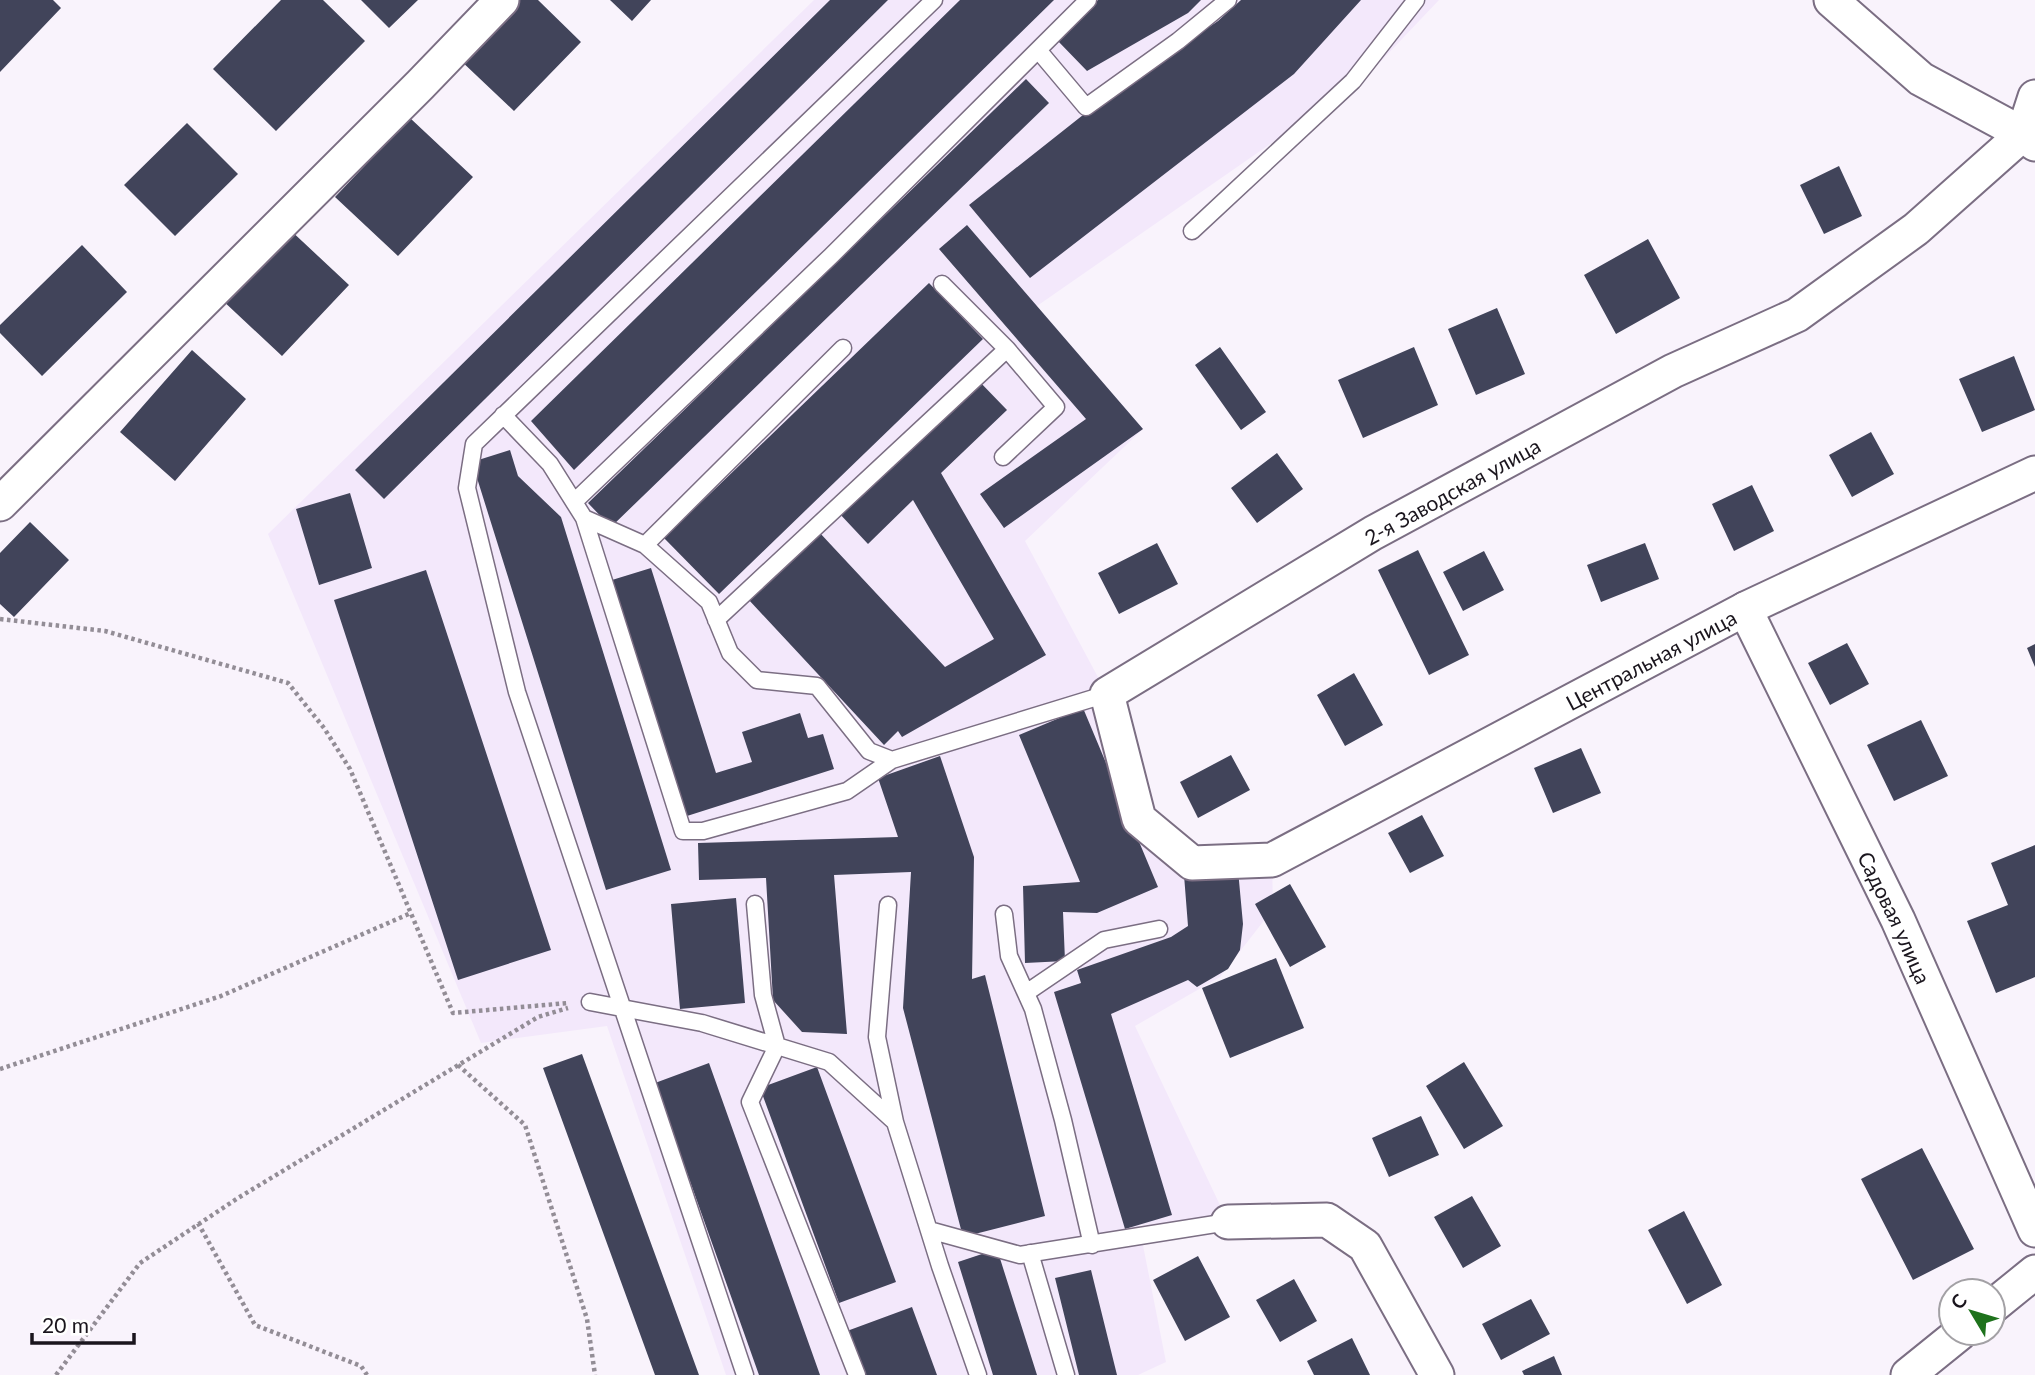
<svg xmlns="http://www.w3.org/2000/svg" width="2035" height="1375" viewBox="0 0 2035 1375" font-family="Lato,sans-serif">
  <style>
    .built { fill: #f3e8fb }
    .building { fill: #41445a }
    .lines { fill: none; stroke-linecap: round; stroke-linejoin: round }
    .service-casing { stroke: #7b6e83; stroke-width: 19 }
    .minor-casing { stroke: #7b6e83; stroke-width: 37 }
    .path { stroke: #938d96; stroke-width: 4.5; stroke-dasharray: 3.5 3.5; stroke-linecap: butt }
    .service { stroke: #fff; stroke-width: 16 }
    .minor { stroke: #fff; stroke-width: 33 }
    .labels { text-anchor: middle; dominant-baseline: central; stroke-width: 7; stroke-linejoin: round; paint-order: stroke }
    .street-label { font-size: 21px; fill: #1a151d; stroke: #fff }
  </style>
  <rect width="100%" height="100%" fill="#f9f3fc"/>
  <path class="built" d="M814 0H1439L1365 78 1037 306 1143 429 1025 541 1107 694 1139 819 1192 863 1272 860 1273 909 1220 977 1135 1026 1228 1222 1139 1225 1166 1362 1138 1375H726L607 1026 481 1043 268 534Z"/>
  <path class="building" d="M0 0H53L61 8 0 72Z
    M281 0H323L365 41 276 131 213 69Z
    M361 0H418L389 28Z
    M514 0H538L581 42 514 111 458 58Z
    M610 0H651L632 21Z
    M830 0H888L384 499 355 470Z
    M960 0H1054L574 470 531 421Z
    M1098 0H1201L1188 13 1087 71 1057 40Z
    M1241 0H1361L1294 74 1030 278 969 205 1107 96 1218 21Z
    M1026 79 1049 103 611 527 588 503Z
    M410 118 473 177 398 256 335 197Z
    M187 123 238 174 175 236 124 185Z
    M1839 166 1862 216 1824 234 1800 185Z
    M967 225 1143 429 1004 528 980 494 1086 419 939 249Z
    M287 227 349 285 282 356 220 298Z
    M1648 239 1680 298 1616 334 1584 275Z
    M82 245 127 292 42 376 0 333V325Z
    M929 283 983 339 719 594 664 538Z
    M1497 308 1525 374 1476 395 1448 329Z
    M1220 347 1266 412 1241 430 1195 365Z
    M1414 347 1438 405 1363 438 1338 380Z
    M192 350 246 399 175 481 120 432Z
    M2014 356 2035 410 1982 432 1959 379Z
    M976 378 1007 410 941 473 1046 655 902 737 898 731 884 745 748 599 819 532 945 667 994 639 913 500 868 544 838 512Z
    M1871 432 1894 474 1852 497 1829 455Z
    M510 450 518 476 561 517 671 870 606 890 472 462Z
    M1277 453 1303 489 1257 523 1231 488Z
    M1752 485 1774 531 1734 551 1712 504Z
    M350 493 372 568 319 585 296 509Z
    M30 522 69 560 14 617 0 604V553Z
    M1157 543 1178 584 1119 614 1098 573Z
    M1645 543 1659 579 1601 602 1587 565Z
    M1418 550 1469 655 1429 675 1378 570Z
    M1484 551 1504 590 1463 611 1443 572Z
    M651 568 716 773 752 762 742 732 800 713 808 738 823 734 834 769 687 816 612 580Z
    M426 570 551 950 458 980 334 600Z
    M1847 643 1869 684 1830 705 1808 663Z
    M2035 644V667L2027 648Z
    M1354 673 1383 725 1345 746 1317 695Z
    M1083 708 1158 887 1097 913 1063 912 1065 961 1025 963 1023 886 1080 882 1019 735Z
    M1921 720 1948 776 1894 801 1867 745Z
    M1581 748 1601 793 1553 813 1534 768Z
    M1231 755 1250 790 1198 818 1180 782Z
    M940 756 974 857 972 979 985 975 1045 1216 963 1237 903 1008 911 872 834 875 847 1034 802 1032 773 1000 766 878 699 880 698 843 898 837 878 778Z
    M1422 815 1444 856 1410 873 1388 833Z
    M2035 845V977L1996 993 1967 921 2008 905 1991 863Z
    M1238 870 1243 924 1240 950 1228 969 1197 987 1188 980 1111 1014 1172 1215 1125 1229 1054 992 1081 983 1077 970 1171 937 1188 926 1184 875Z
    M1290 884 1326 947 1290 967 1255 904Z
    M736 898 745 1003 680 1009 671 904Z
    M1276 958 1304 1028 1230 1058 1202 988Z
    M582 1054 699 1375H655L543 1068Z
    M1464 1062 1503 1126 1464 1149 1426 1086Z
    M709 1063 820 1375H759L655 1083Z
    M817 1067 896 1282 839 1303 760 1088Z
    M1421 1116 1439 1155 1389 1177 1372 1138Z
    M1922 1148 1974 1249 1913 1280 1861 1179Z
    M1472 1196 1501 1246 1463 1268 1434 1217Z
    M1684 1211 1722 1285 1687 1304 1648 1230Z
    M997 1249 1037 1375H993L958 1262Z
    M1198 1256 1230 1317 1185 1341 1153 1280Z
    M1091 1270 1117 1375H1079L1055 1278Z
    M1294 1279 1317 1321 1280 1342 1256 1300Z
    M1531 1299 1550 1334 1501 1360 1482 1324Z
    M912 1307 937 1375H863L847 1331Z
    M1352 1338 1370 1375H1314L1307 1361Z
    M1554 1356 1562 1375H1524L1522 1371Z"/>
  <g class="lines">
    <defs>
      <path id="service" d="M1038 50 1086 107 1178 41 1228 0
        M1192 231 1353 81 1416 0
        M942 284 1007 349 1056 407 1003 457
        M503 415 550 464 584 518 645 545 709 602 730 653 757 680 817 686 869 751 892 760 1107 694
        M574 502 831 256 1088 0
        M584 518 683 831H703L847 791 892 760
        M645 545 843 348
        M716 620 1007 349
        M755 904 763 995 777 1046 750 1102 857 1375
        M888 905 877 1037 895 1122
        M1004 914 1009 956 1033 1009 1063 1120 1092 1245
        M1026 993 1104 940 1159 929
        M590 1002 702 1023 829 1062 895 1122 940 1266 978 1375
        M929 1230 1020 1255 1228 1222
        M1030 1253 1066 1375
        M745 1375 517 692 467 488 474 444 934 0"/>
      <g id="minor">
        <path id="s1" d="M1831 0 1921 79 2023 134 1916 229 1797 315 1673 371 1373 533 1107 694 1139 819 1192 863 1272 860 1745 609 2035 473"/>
        <path d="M2035 97 2023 134 2035 144"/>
        <path d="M0 504 420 85 502 0"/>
        <path id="s2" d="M1745 609 1898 920 2035 1230"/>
        <path d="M1228 1222 1327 1220 1365 1246 1437 1375"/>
        <path d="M1993 1306 2035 1272"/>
        <path d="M1908 1375 1960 1333"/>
      </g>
    </defs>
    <use href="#service" class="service-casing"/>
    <use href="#minor" class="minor-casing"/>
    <path class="path" d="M0 619 105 631 288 683 324 728 350 769 453 1013 568 1003
      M458 1065 525 1125 587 1319 595 1375
      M0 1069 221 996 411 913
      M198 1223 255 1325 361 1366 367 1375
      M56 1375 140 1263 238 1198 538 1017 568 1008"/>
    <use href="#service" class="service"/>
    <use href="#minor" class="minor"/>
  </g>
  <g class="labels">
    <g class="street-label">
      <text transform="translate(1452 491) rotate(-29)">2-я Заводская улица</text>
      <text stroke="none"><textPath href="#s1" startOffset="2020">Центральная улица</textPath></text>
      <text stroke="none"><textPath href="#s2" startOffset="343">Садовая улица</textPath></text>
    </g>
  </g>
  <g transform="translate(1972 1312) rotate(308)"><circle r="33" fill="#ffffff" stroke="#a3a1a5" stroke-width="2"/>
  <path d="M0-5L12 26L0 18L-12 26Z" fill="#1e721c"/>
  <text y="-10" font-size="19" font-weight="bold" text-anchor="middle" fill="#1a151d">С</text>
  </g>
  <path d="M32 1333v10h102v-10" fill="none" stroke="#1a151d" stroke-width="3.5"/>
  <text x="42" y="1333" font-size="21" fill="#1a151d" stroke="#ffffff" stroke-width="5" paint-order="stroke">20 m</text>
</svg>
